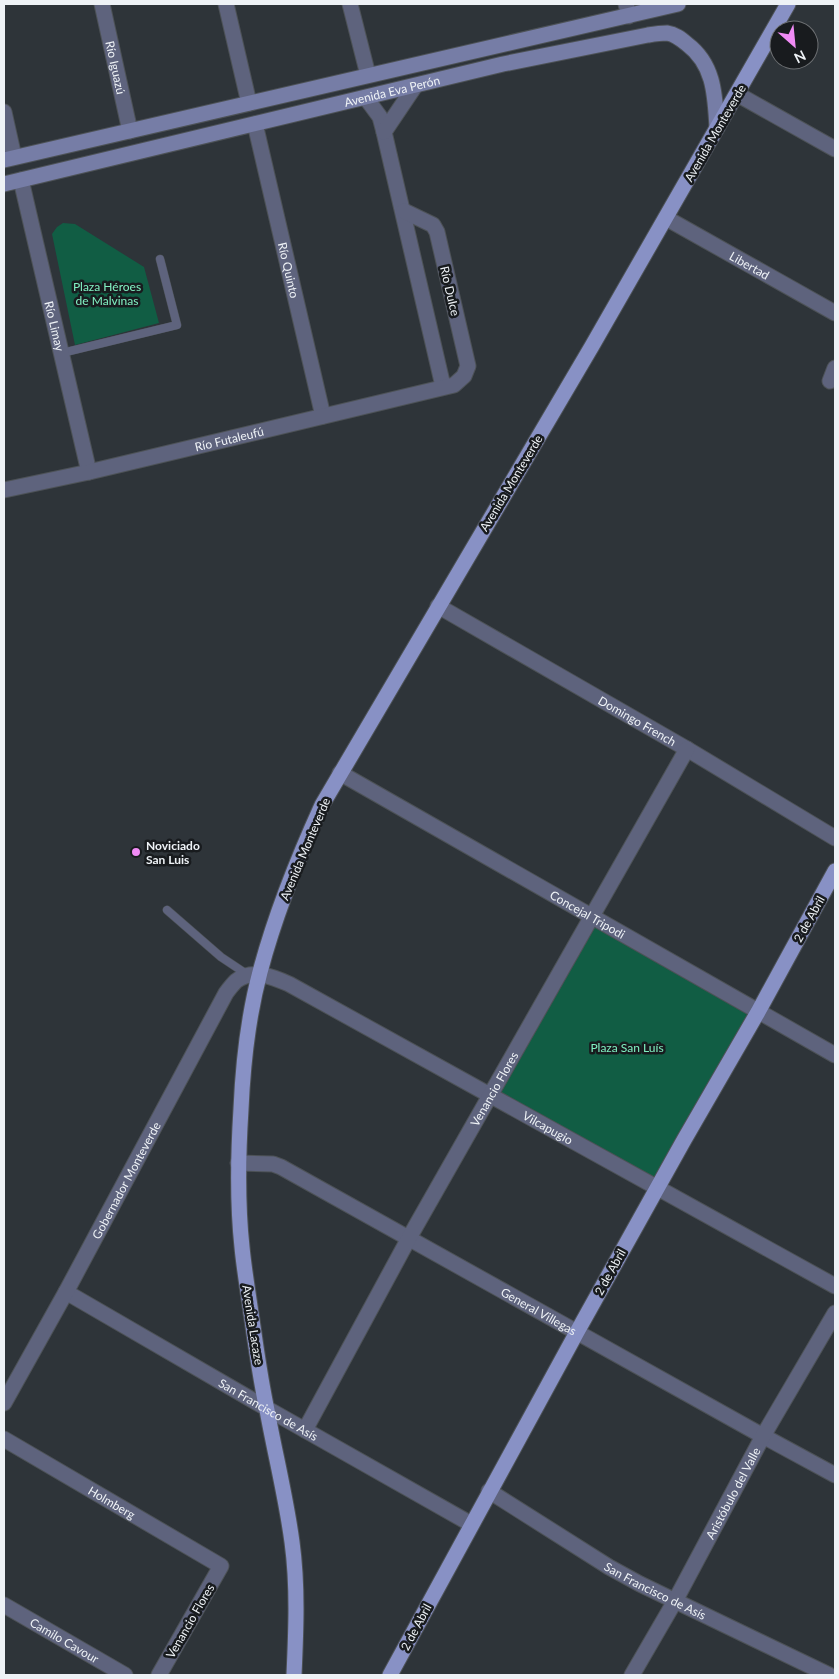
<svg xmlns="http://www.w3.org/2000/svg" width="839" height="1679" viewBox="0 0 839 1679" font-family="Lato,sans-serif">
  <style>
    .green { fill: #115d44 }
    .lines { fill: none; stroke-linecap: round; stroke-linejoin: round }
    .lane-casing { stroke: #4d5257; stroke-width: 9 }
    .street-casing { stroke: #4d5257; stroke-width: 17 }
    .secondary-casing { stroke: #4d5257; stroke-width: 17 }
    .primary-casing { stroke: #4d5257; stroke-width: 17 }
    .lane { stroke: #5e637d; stroke-width: 8 }
    .street { stroke: #5e637d; stroke-width: 15 }
    .secondary { stroke: #767da6; stroke-width: 15 }
    .primary { stroke: #8891c5; stroke-width: 15 }
    .poi-dot { fill: #f08bf5; stroke: #181b1e; stroke-width: 2 }
    .labels { text-anchor: middle; dominant-baseline: central; stroke-width: 5; stroke-linejoin: round; paint-order: stroke }
    .street-label { font-size: 12px; fill: #eef2f6; stroke: #181b1e }
    .park-label { font-size: 12px; fill: #81f0c2; stroke: #181b1e }
    .poi-label { font-size: 12px; font-weight: bold; fill: #eef2f6; stroke: #181b1e; text-anchor: start }
  </style>
  <rect width="100%" height="100%" fill="#2e3439"/>
  <path class="green" d="M63 223 75 224 144 267 159 323 75 345 52 234 57 227Z
    M592 916 758 1012 657 1188 490 1096Z"/>
  <g class="lines">
    <defs>
      <path id="lane" d="M62 353 177 325 160 259
        M167 910 221 957 248 975"/>
      <g id="street">
        <path id="s1" d="M102 4 130 131"/>
        <path d="M226 4 249 103"/>
        <path d="M350 4 368 75"/>
        <path d="M626 4 629 16"/>
        <path d="M737 94 835 149"/>
        <path d="M366 98 380 117 384 132 443 386"/>
        <path d="M4 112 14 157"/>
        <path id="s2" d="M255 124 323 416"/>
        <path d="M384 132 415 86"/>
        <path id="s3" d="M21 180 89 472"/>
        <path id="s4" d="M666 218 835 313"/>
        <path d="M830 381 835 368"/>
        <path id="s5" d="M4 490 89 472 454 385 464 376 468 366 437 232 433 225 404 211"/>
        <path id="s6" d="M438 606 687 749 835 838"/>
        <path id="s7" d="M340 773 835 1055"/>
        <path id="s8" d="M238 1163 273 1164 281 1167 763 1436 835 1475"/>
        <path id="s9" d="M66 1292 266 1408 471 1524"/>
        <path id="s10" d="M4 1403 66 1292 226 993C229 989 233 984 236 981 252 968 273 977 289 984L835 1286"/>
        <path id="s11" d="M305 1430 409 1238 687 749"/>
        <path id="s12" d="M4 1439 221 1566 159 1675"/>
        <path id="s13" d="M489 1491 609 1567 640 1584 829 1675"/>
        <path id="s14" d="M4 1605 125 1675"/>
        <path id="s15" d="M632 1675 675 1601 763 1436 835 1313"/>
      </g>
      <g id="secondary">
        <path d="M4 160 678 4"/>
        <path id="s16" d="M4 184 503 64 648 35C654 34 661 33 667 33 675 34 681 39 687 44 715 65 715 97 717 128"/>
      </g>
      <path id="primary" d="M294 1675C296 1631 298 1586 292 1542 286 1497 275 1454 267 1410 260 1378 256 1346 251 1313 248 1291 244 1269 242 1247 237 1201 238 1156 241 1109 243 1063 248 1017 260 972 275 915 297 860 322 805L592 346 788 4
        M390 1675 577 1332 684 1140 758 1012 835 871"/>
    </defs>
    <use href="#lane" class="lane-casing"/>
    <use href="#street" class="street-casing"/>
    <use href="#secondary" class="secondary-casing"/>
    <use href="#primary" class="primary-casing"/>
    <use href="#lane" class="lane"/>
    <use href="#street" class="street"/>
    <use href="#secondary" class="secondary"/>
    <use href="#primary" class="primary"/>
  </g>
  <circle class="poi-dot" cx="136" cy="852" r="5"/>
  <g class="labels">
    <g class="street-label">
      <text stroke="none"><textPath href="#s1" startOffset="65">Río Iguazú</textPath></text>
      <text stroke="none"><textPath href="#s16" startOffset="399">Avenida Eva Perón</textPath></text>
      <text transform="translate(715 133) rotate(-60)">Avenida Monteverde</text>
      <text stroke="none"><textPath href="#s4" startOffset="96">Libertad</textPath></text>
      <text stroke="none"><textPath href="#s2" startOffset="150">Río Quinto</textPath></text>
      <text transform="translate(450 291) rotate(77)">Río Dulce</text>
      <text stroke="none"><textPath href="#s3" startOffset="150">Río Limay</textPath></text>
      <text stroke="none"><textPath href="#s5" startOffset="231">Río Futaleufú</textPath></text>
      <text transform="translate(511 483) rotate(-59)">Avenida Monteverde</text>
      <text stroke="none"><textPath href="#s6" startOffset="230">Domingo French</textPath></text>
      <text transform="translate(305 849) rotate(-67)">Avenida Monteverde</text>
      <text stroke="none"><textPath href="#s7" startOffset="285">Concejal Tripodi</textPath></text>
      <text transform="translate(809 919) rotate(-61)">2 de Abril</text>
      <text stroke="none"><textPath href="#s11" startOffset="390">Venancio Flores</textPath></text>
      <text stroke="none"><textPath href="#s10" startOffset="834">Vilcapugio</textPath></text>
      <text stroke="none"><textPath href="#s10" startOffset="254">Gobernador Monteverde</textPath></text>
      <text transform="translate(610 1272) rotate(-61)">2 de Abril</text>
      <text stroke="none"><textPath href="#s8" startOffset="339">General Villegas</textPath></text>
      <text transform="translate(253 1325) rotate(81)">Avenida Lacaze</text>
      <text stroke="none"><textPath href="#s9" startOffset="234">San Francisco de Asís</textPath></text>
      <text stroke="none"><textPath href="#s15" startOffset="208">Aristóbulo del Valle</textPath></text>
      <text stroke="none"><textPath href="#s12" startOffset="125">Holmberg</textPath></text>
      <text stroke="none"><textPath href="#s13" startOffset="194">San Francisco de Asís</textPath></text>
      <text transform="translate(190 1621) rotate(-60)">Venancio Flores</text>
      <text transform="translate(416 1627) rotate(-62)">2 de Abril</text>
      <text stroke="none"><textPath href="#s14" startOffset="70">Camilo Cavour</textPath></text>
    </g>
    <g class="park-label">
      <text x="107" y="286">Plaza Héroes<tspan x="107" dy="14">de Malvinas</tspan></text>
      <text x="627" y="1047">Plaza San Luís</text>
    </g>
    <g class="poi-label">
      <text x="146" y="845">Noviciado<tspan x="146" dy="14">San Luis</tspan></text>
    </g>
  </g>
  <rect width="839" height="1679" fill="none" stroke="#eef2f6" stroke-width="10"/>
  <g transform="translate(794 45) rotate(153)"><circle r="24" fill="#181b1e" stroke="#6e7174"/>
  <path d="M0-4L9 19L0 12L-9 19Z" fill="#f08bf5"/>
  <text y="-8" font-size="14" font-weight="bold" text-anchor="middle" fill="#eef2f6">N</text>
  </g>
</svg>
